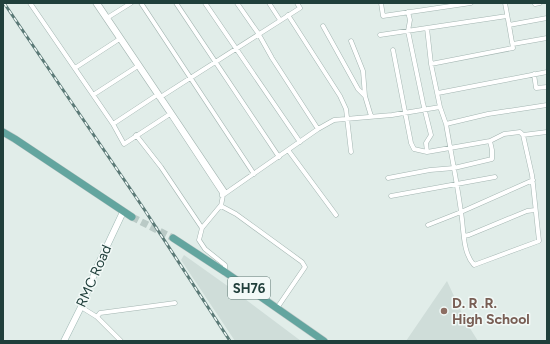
<svg xmlns="http://www.w3.org/2000/svg" width="550" height="344" viewBox="0 0 550 344" font-family="Figtree,sans-serif">
  <style>
    .built { fill: #cfddd9 }
    .lines { fill: none; stroke-linecap: round; stroke-linejoin: round }
    .primary-tunnel { stroke: #bacac6; stroke-width: 7; stroke-dasharray: 7 3.5; stroke-linecap: butt }
    .street-casing { stroke: #a3b5b1; stroke-width: 5 }
    .secondary-casing { stroke: #9fb9b4; stroke-width: 7 }
    .primary-casing { stroke: #c1c9c8; stroke-width: 8 }
    .street { stroke: #fff; stroke-width: 4 }
    .secondary { stroke: #fff; stroke-width: 6 }
    .primary { stroke: #63a59f; stroke-width: 7 }
    .rail-casing { stroke: #5b7a77; stroke-width: 3 }
    .rail { stroke: #f2f9f7; stroke-width: 1.5; stroke-dasharray: 4.5; stroke-linecap: butt }
    .education-dot { fill: #8d6e63; stroke: #f2f9f7; stroke-width: 1.5 }
    .labels { text-anchor: middle; dominant-baseline: central; stroke-width: 3; stroke-linejoin: round; paint-order: stroke }
    .shield { fill: #f2f9f7; stroke: #5f7773; stroke-width: 1 }
    .shield-label { font-size: 13px; font-weight: bold; fill: #203f3b }
    .street-label { font-size: 14px; fill: #203f3b; stroke: #f2f9f7 }
    .education-label { font-size: 14px; font-weight: bold; fill: #785e54; stroke: #f2f9f7; text-anchor: start }
  </style>
  <rect width="100%" height="100%" fill="#e1ede9"/>
  <path class="built" d="M184 255 229 287 301 341H235L181 260Z
    M447 281 466 322 478 341H406Z"/>
  <g class="lines">
    <path class="primary-tunnel" d="M132 217 173 238"/>
    <defs>
      <path id="street" d="M30 3 113 124 124 144 170 114 222 193V196
        M95 3 170 114 171 113
        M98 3 226 193
        M141 3 254 174
        M176 3 279 157
        M205 3 300 142
        M237 3 258 33 272 58 318 129
        M269 3 280 20
        M381 3 383 16 471 3
        M505 3 509 25
        M535 4 540 3
        M408 12 410 20 408 31 423 103 431 135 426 143 427 152
        M288 15 340 96 346 109 351 152
        M107 18 131 3
        M323 26 358 89 365 96
        M427 28 431 64
        M380 35 507 16
        M351 41 363 71 365 96 371 116
        M513 44 547 38
        M393 50 411 143 414 149 427 152 490 141 504 134 520 132 523 135 547 132
        M75 68 121 38
        M534 74 536 88 547 87
        M438 93 547 72
        M93 95 138 66
        M159 98 300 8 297 3
        M440 107 431 64 513 48 509 25 547 18
        M113 124 157 95
        M446 124C451 153 457 182 461 212 464 228 462 252 474 265L539 241 532 175 523 135
        M136 135 161 167 202 228
        M288 150 336 215
        M388 178 430 170 454 168 492 159V150L490 141
        M391 196 495 177
        M221 205 202 228 199 240 205 249 225 265V272
        M428 225 461 212 533 180
        M464 236 469 235 527 211 535 210
        M81 307 97 317 121 341
        M277 308 305 267 302 262 236 214 221 206 223 195 318 129 334 120 392 115 440 107 446 124 488 114 547 105
        M97 317 100 313 175 303"/>
      <path id="secondary" d="M64 341 81 307 97 267 123 212"/>
      <path id="primary" d="M3 132 15 139 132 217
        M173 238 225 272 324 341"/>
    </defs>
    <use href="#street" class="street-casing"/>
    <use href="#secondary" class="secondary-casing"/>
    <use href="#primary" class="primary-casing"/>
    <use href="#street" class="street"/>
    <use href="#secondary" class="secondary"/>
    <use href="#primary" class="primary"/>
    <defs>
      <path id="rail" d="M4 3 144 209 230 341"/>
    </defs>
    <use href="#rail" class="rail-casing"/>
    <use href="#rail" class="rail"/>
  </g>
  <circle class="education-dot" cx="444" cy="311" r="4"/>
  <g class="labels">
    <rect class="shield" x="228" y="277" width="42" height="22" rx="3"/>
    <g class="shield-label">
      <text x="249" y="288">SH76</text>
    </g>
    <g class="street-label">
      <text transform="translate(94 276) rotate(-66)">RMC Road</text>
    </g>
    <g class="education-label">
      <text x="452" y="303">D. R .R.<tspan x="452" dy="16">High School</tspan></text>
    </g>
  </g>
  <rect width="550" height="344" fill="none" stroke="#203f3b" stroke-width="8"/>
</svg>
